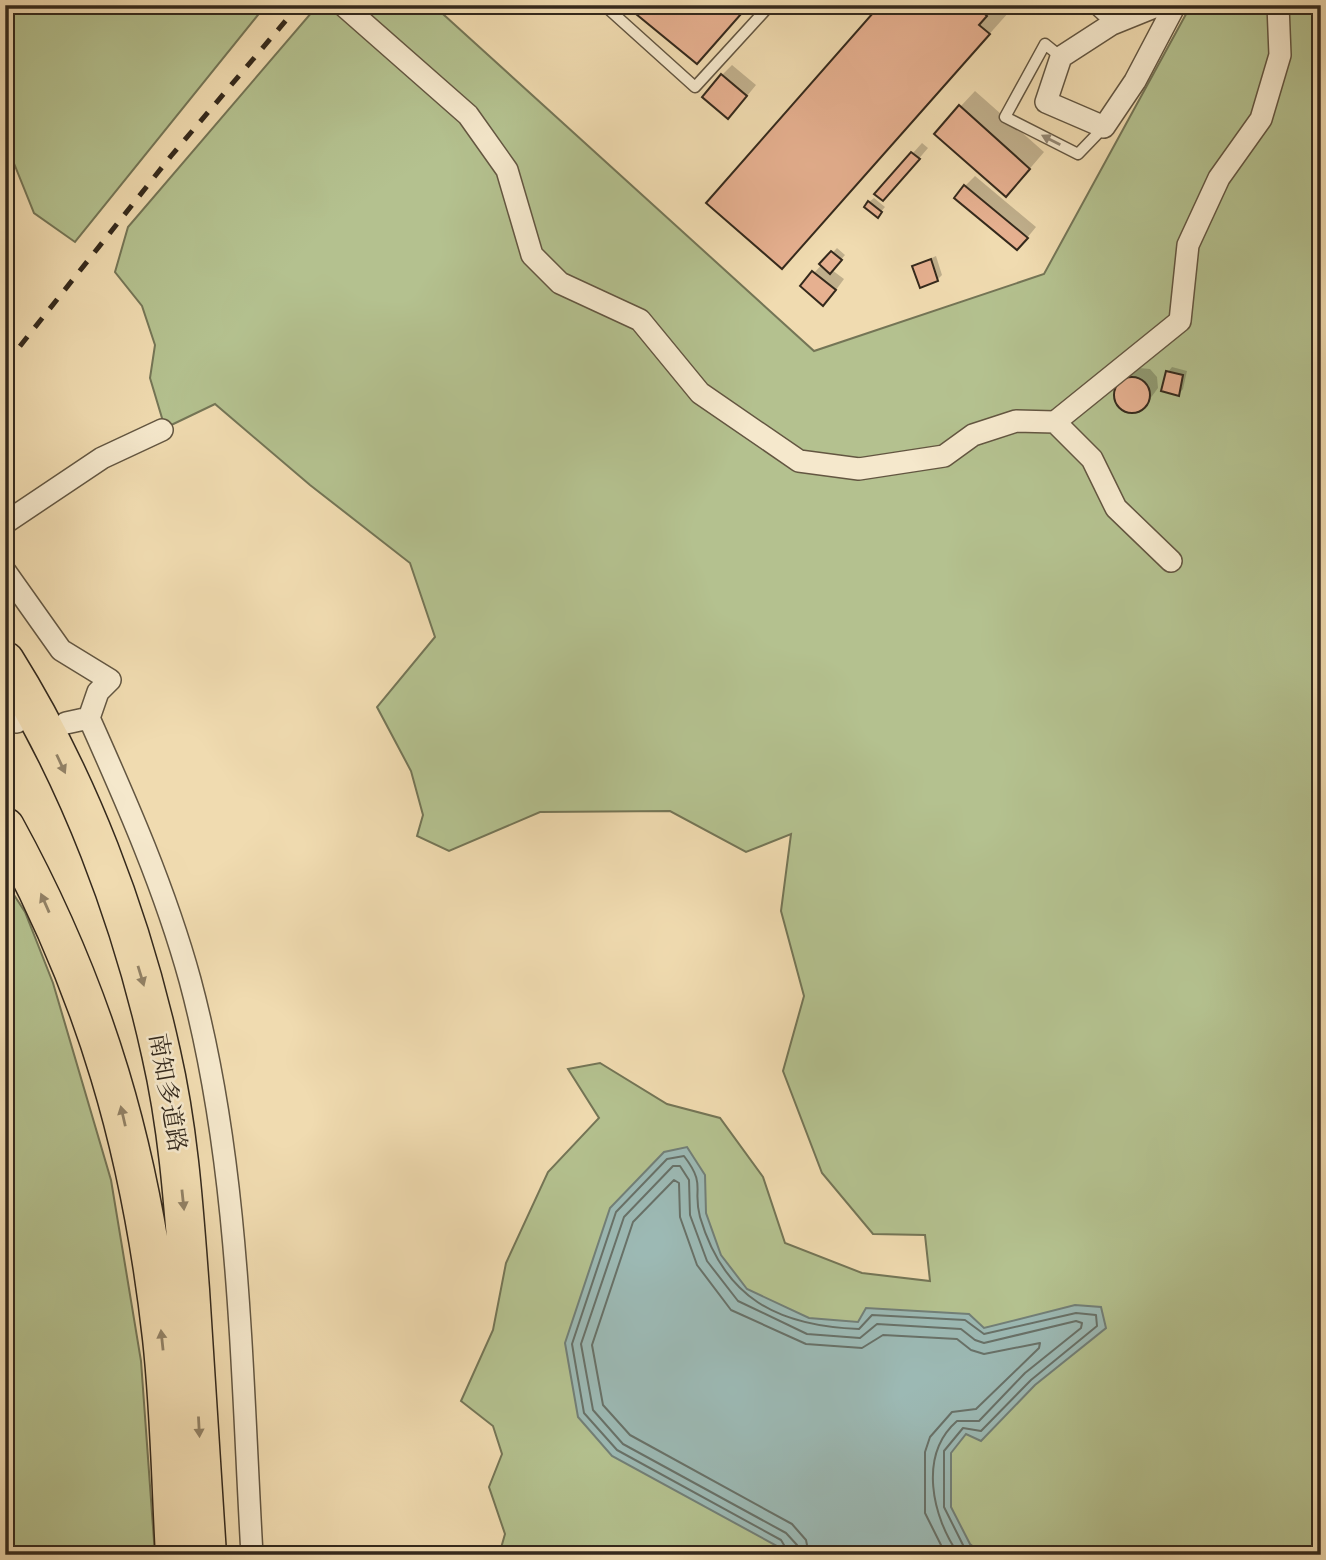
<svg xmlns="http://www.w3.org/2000/svg" width="1326" height="1560" viewBox="0 0 1326 1560" font-family="Vollkorn,'Noto Serif JP',serif">
  <style>
    .green { fill: #b4c18f; stroke: #747556; stroke-width: 2 }
    .water { fill: #9cb9b4; stroke: #727f77; stroke-width: 2 }
    .shadow { fill: #0003 }
    .lines { fill: none; stroke-linecap: round; stroke-linejoin: round }
    .shore { stroke: #687168; stroke-width: 2 }
    .building { fill: #e6b090; stroke: #34291c; stroke-width: 2 }
    .service-casing { stroke: #635641; stroke-width: 13 }
    .minor-casing { stroke: #635641; stroke-width: 24 }
    .motorway-casing { stroke: #34291c; stroke-width: 41 }
    .service { stroke: #f5e8cc; stroke-width: 10 }
    .minor { stroke: #f5e8cc; stroke-width: 21 }
    .motorway { stroke: #f0dbb0; stroke-width: 38 }
    .rail { stroke: #34291c; stroke-width: 5; stroke-dasharray: 12 12; stroke-linecap: butt }
    .oneway { fill: #948874 }
    .oneway2 { fill: #928266 }
    .labels { text-anchor: middle; dominant-baseline: central; stroke-width: 5; stroke-linejoin: round; paint-order: stroke }
    .street-label { font-size: 24px; fill: #34291c; stroke: #f5e8cc }
  </style>
  <rect width="100%" height="100%" fill="#f0dbb0"/>
  <filter id="stains"><feTurbulence type="fractalNoise" baseFrequency=".00286" numOctaves="4"/><feColorMatrix values="0 0 0 0 .2 0 0 0 0 .09 0 0 0 0 .02 0 0 0 .5 -.17"/></filter>
  <radialGradient id="worn" r=".72"><stop offset=".6" stop-color="#630" stop-opacity="0"/><stop offset="1" stop-color="#630" stop-opacity=".3"/></radialGradient>
  <path class="green" d="M5 5H266L75 242 34 213 11 156 5 150Z
    M318 5H433L814 351 1044 274 1191 5H1321V1555H499L505 1534 489 1487 502 1454 493 1426 461 1401 493 1330 506 1263 548 1172 599 1118 568 1069 600 1063 667 1104 720 1118 763 1177 785 1243 862 1273 930 1281 925 1235 873 1234 822 1173 783 1071 804 996 781 911 791 834 746 852 670 811 540 812 449 851 417 836 423 815 411 771 377 707 435 637 410 563 310 485 215 404 165 428 150 378 155 345 142 306 115 272 128 227Z
    M5 881 25 912 53 983 111 1180 141 1361 155 1555H5Z"/>
  <path class="water" d="M687 1147 705 1175 706 1213 721 1255 747 1289 809 1318 858 1322 866 1308 969 1314 984 1328 1075 1305 1101 1307 1106 1328 1035 1385 981 1441 966 1434 951 1453V1507L970 1544 984 1555H785L777 1546 612 1456 578 1417 565 1343 610 1208 664 1152Z"/>
  <path class="shadow" d="M882 5H1001L1009 12 782 267Z
    M732 65 756 85 738 107 722 75Z
    M975 91 1044 152 1021 179 960 107Z
    M922 143 928 148 893 189 877 193Z
    M975 176 1036 227 1027 238 965 186Z
    M874 198 885 207 877 216 869 202Z
    M837 248 845 255 832 270 844 279 833 294 802 286Z
    M936 256 942 275 937 280 914 266Z
    M1172 367 1187 371 1183 389 1179 394 1168 372Z
    M1139 368 1150 369 1157 377 1158 388 1144 407 1131 412 1120 407 1115 395 1120 384Z"/>
  <g class="lines">
    <path class="shore" d="M790 1555 781 1540 617 1450 584 1413 572 1344 616 1212 667 1159 684 1156C707 1186 692 1188 700 1217 724 1298 777 1326 859 1329L872 1315 965 1320 984 1334 1076 1313 1096 1315 1097 1326 1031 1380 981 1431 963 1428 944 1451V1507L964 1547 973 1555
      M799 1555 797 1545 786 1533 623 1444 593 1410 581 1344 624 1217 673 1166H680L689 1180 690 1215 707 1261 738 1301 807 1334 860 1338 877 1324 961 1329 975 1340 984 1343 1076 1321 1082 1323 1081 1328 1025 1373 979 1421H957C918 1455 932 1517 959 1555
      M809 1555 806 1540 792 1524 630 1435 603 1405 592 1345 633 1222 674 1180 679 1183 680 1217 697 1265 731 1310 806 1344 862 1348 883 1335 957 1339 971 1350 984 1354 1040 1343 1039 1348 976 1409 952 1412 930 1437 925 1452V1513L946 1555"/>
  </g>
  <path class="building" d="M625 5H749L697 64Z
    M880 5H975L987 16 979 25 990 34 782 269 706 203Z
    M721 74 747 96 728 119 702 97Z
    M959 105 1030 169 1006 197 934 134Z
    M911 152 920 159 883 201 874 194Z
    M964 185 1028 238 1017 250 954 198Z
    M868 201 882 212 878 218 864 207Z
    M831 251 842 260 830 274 819 264Z
    M931 259 938 281 920 288 912 266Z
    M812 271 836 290 823 306 800 286Z
    M1166 371 1183 375 1179 396 1161 391Z
    M1114 395a18 18 0 1 1 36 0a18 18 0 1 1-36 0Z"/>
  <g class="lines">
    <defs>
      <path id="service" d="M604 5 695 87 770 5
        M1091 5 1112 24
        M1061 57 1045 44 1005 117 1078 154 1104 127"/>
      <path id="minor" d="M343 5 468 115 507 170 532 255 560 283 640 320 700 393 799 461 859 469 944 456 973 435 1016 421 1055 422 1180 321 1188 245 1219 178 1261 119 1280 55 1278 5
        M1159 5 1112 24 1061 57 1046 102 1104 127 1135 81 1175 5
        M1055 422 1092 459 1116 508 1171 561
        M5 523 102 458 162 430
        M5 571 61 650 110 680 98 692 89 718C127 803 165 889 190 980 240 1166 241 1364 252 1555
        M5 721 17 722
        M66 723 89 718"/>
      <path id="motorway" d="M5 661C79 779 131 917 161 1053 179 1131 184 1211 190 1290 196 1378 202 1466 207 1555
        M5 827C96 993 141 1150 162 1338 170 1410 171 1483 175 1555"/>
    </defs>
    <use href="#service" class="service-casing"/>
    <use href="#minor" class="minor-casing"/>
    <use href="#motorway" class="motorway-casing"/>
    <use href="#service" class="service"/>
    <use href="#minor" class="minor"/>
    <use href="#motorway" class="motorway"/>
    <path class="rail" d="M5 365 171 156 299 5"/>
  </g>
  <defs><path id="oneway-solid" d="M-6-.8H1V-3.2L6.5 0L1 3.2V.8H-6Z" transform="scale(1.75)"/></defs>
  <use class="oneway" href="#oneway-solid" transform="translate(1051 140) rotate(-153)"/>
  <g class="oneway2">
    <use href="#oneway-solid" transform="translate(61 764) rotate(65)"/>
    <use href="#oneway-solid" transform="translate(45 903) rotate(-114)"/>
    <use href="#oneway-solid" transform="translate(141 976) rotate(73)"/>
    <use href="#oneway-solid" transform="translate(123 1116) rotate(-103)"/>
    <use href="#oneway-solid" transform="translate(183 1200) rotate(84)"/>
    <use href="#oneway-solid" transform="translate(162 1340) rotate(-96)"/>
    <use href="#oneway-solid" transform="translate(199 1427) rotate(87)"/>
  </g>
  <g class="labels">
    <g class="street-label">
      <text transform="translate(166 1093) rotate(80)">南知多道路</text>
    </g>
  </g>
  <rect width="1326" height="1560" fill="none" stroke="#f0dbb0" stroke-width="28"/>
  <rect x="7" y="7" width="1312" height="1546" fill="none" stroke="#34291c" stroke-width="3.5"/>
  <rect x="14" y="14" width="1298" height="1532" fill="none" stroke="#34291c" stroke-width="2"/>
  <rect width="100%" height="100%" filter="url(#stains)"/>
  <rect width="100%" height="100%" fill="url(#worn)"/>
</svg>
